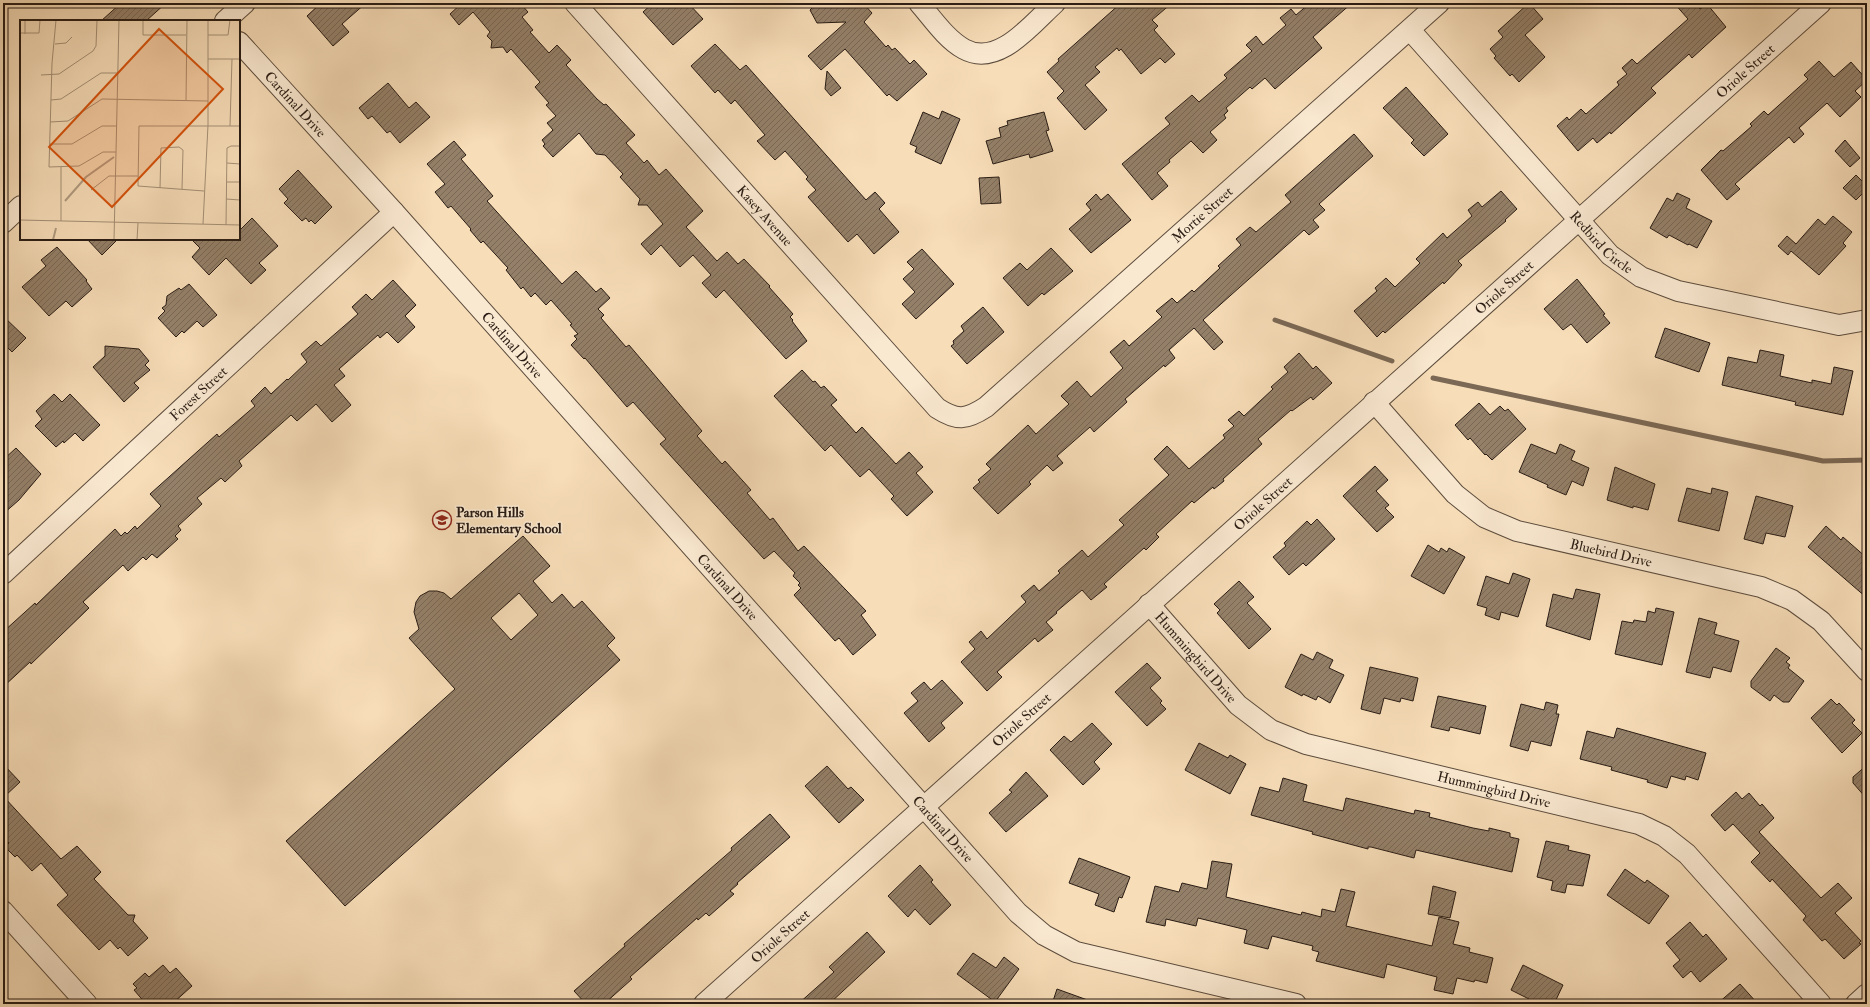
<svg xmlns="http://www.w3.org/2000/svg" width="1870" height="1007" viewBox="0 0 1870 1007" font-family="'IM FELL Double Pica',serif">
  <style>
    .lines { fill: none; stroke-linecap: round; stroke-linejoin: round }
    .stream { stroke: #7b6855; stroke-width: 5 }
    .building { fill: url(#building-hatch); stroke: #291c14; fill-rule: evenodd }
    .street-casing { stroke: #5c4c3d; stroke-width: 22 }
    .street { stroke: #fae9d1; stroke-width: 20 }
    .labels { text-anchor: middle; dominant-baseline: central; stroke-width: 3; stroke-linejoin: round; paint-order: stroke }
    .street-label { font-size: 14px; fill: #291c14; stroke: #fae9d1 }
    .poi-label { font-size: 14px; font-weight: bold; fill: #291c14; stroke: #fae9d1; text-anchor: start }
    .inset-river { fill: none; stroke: #b19b80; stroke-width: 2 }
    .inset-road { fill: none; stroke: #a59076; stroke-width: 1 }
    .view { fill: #d5530d; fill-opacity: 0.15; stroke: #d5530d; stroke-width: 2 }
    .inset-edge { fill: none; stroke: #291c14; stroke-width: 2 }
  </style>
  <defs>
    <pattern id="building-hatch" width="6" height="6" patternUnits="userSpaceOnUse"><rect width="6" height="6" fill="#948069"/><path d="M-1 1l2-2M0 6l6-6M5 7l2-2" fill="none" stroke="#796855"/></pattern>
  </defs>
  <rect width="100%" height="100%" fill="#f7ddb8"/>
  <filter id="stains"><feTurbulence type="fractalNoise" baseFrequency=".005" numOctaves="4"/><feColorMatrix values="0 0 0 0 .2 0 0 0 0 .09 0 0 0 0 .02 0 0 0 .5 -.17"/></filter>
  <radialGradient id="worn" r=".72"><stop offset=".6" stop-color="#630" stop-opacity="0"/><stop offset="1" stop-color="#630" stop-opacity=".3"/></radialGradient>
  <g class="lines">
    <path class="stream" d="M1275 320 1392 361
      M1433 378 1823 461 1867 460"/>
  </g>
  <path class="building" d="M121 3H166L146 21H101Z
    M321 3H366L342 24 349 32 333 46 307 16Z
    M462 3H520L528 12 522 17 533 30 530 32 549 53 557 45 571 60 566 65 597 99 604 105 606 104 635 135 626 143 644 163 647 160 659 175 666 169 703 211 686 227 717 261 727 252 738 264 744 259 770 286 769 287 793 314 790 317 793 320 792 321 807 341 786 359 724 290 716 298 702 283 711 275 693 255 680 267 661 245 651 255 641 244 663 224 647 205H638L640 199 620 177 623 174 605 155 596 154 579 133 553 157 543 146 545 144 542 140 553 130 547 123 556 116 546 105 549 103 535 87 540 82 511 49 507 53 503 47 491 48 492 41 487 36 490 32 473 12 459 25 450 14Z
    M653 3H688L703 19 673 45 643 12Z
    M817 3H863L872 13 864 22 886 47 888 45 892 50 895 48 910 64 914 60 927 74 897 101 889 94 887 96 845 49 821 70 808 56 846 22 817 23 810 10Z
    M1121 3H1172L1152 20 1158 26 1154 30 1175 54 1165 63 1160 58 1141 74 1121 49 1119 51 1117 48 1095 67 1100 72 1085 85 1107 110 1085 130 1057 98 1064 91 1047 72 1059 61 1058 59Z
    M1310 3H1352L1313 37 1322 48 1275 89 1265 78 1252 89 1250 87 1226 108 1228 111 1224 115 1226 118 1210 132 1217 140 1203 153 1191 141 1169 160 1170 162 1157 173 1168 186 1152 200 1122 164 1170 124 1165 118 1192 95 1199 102 1227 78 1224 75 1252 51 1246 45 1256 36 1263 45 1286 25 1280 18 1291 9 1296 15Z
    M1529 3 1543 19 1525 35 1545 57 1519 82 1512 74 1510 76 1494 58 1496 56 1490 49 1503 37 1498 31Z
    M1674 3H1695L1700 9 1707 4 1726 27 1692 58 1689 54 1651 88 1656 93 1611 134 1610 132 1597 143 1593 138 1578 151 1557 126 1567 117 1569 120 1581 109 1586 114 1619 85 1617 82 1627 74 1622 68 1632 59 1637 64 1688 19Z
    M715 44 740 70 746 65 866 200 875 192 885 203 879 209 899 232 874 254 857 234 848 242 808 197 816 190 806 179 808 177 785 151 775 160 757 141 765 135 735 100 731 104 718 90 715 93 691 66Z
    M1819 61 1834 77 1851 62 1867 80 1855 91 1861 97 1840 117 1827 103 1799 128 1804 134 1794 143 1789 137 1735 184 1740 189 1727 200 1701 170 1721 150 1723 151 1752 126 1750 124 1764 111 1768 115 1808 79 1804 75Z
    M827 71 841 88 831 96 825 89Z
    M388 83 409 108 416 102 430 117 400 143 390 131 387 133 372 116 368 119 359 108Z
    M1406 87 1448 134 1424 156 1411 143 1414 140 1383 108Z
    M942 111 960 119 941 164 915 152 917 147 910 144 923 112 939 119Z
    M1044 112 1049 130 1046 131 1053 151 1030 158 1029 154 993 164 986 141 1001 137 999 128 1008 125 1007 121Z
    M1354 134 1373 156 1319 204 1325 210 1313 220 1319 227 1309 235 1304 230 1203 320 1223 342 1214 350 1194 328 1169 350 1175 358 1165 367 1164 365 1125 399 1127 402 1094 432 1090 427 1057 456 1063 463 1053 471 1047 465 1029 482 1031 484 998 514 973 488 980 482 978 480 991 469 986 464 1028 425 1036 434 1069 404 1061 396 1077 381 1091 397 1123 368 1110 352 1124 340 1129 346 1162 317 1156 311 1172 298 1177 303 1192 290 1194 292 1220 268 1218 266 1241 245 1236 239 1250 227 1256 232 1291 202 1285 195Z
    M1845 140 1860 158 1850 167 1835 151Z
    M454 141 466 155 461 159 493 196 487 201 562 284 576 271 596 292 601 288 610 298 598 309 604 315 601 318 626 347 629 345 702 431 697 436 722 464 725 461 751 490 747 493 770 520 773 518 798 551 804 546 866 611 861 615 876 635 853 655 839 638 835 641 794 595 801 588 798 585 800 583 793 576 795 573 774 551 764 559 660 444 666 439 633 402 627 407 585 358 584 359 571 345 577 339 574 336 578 334 570 325 572 324 551 300 546 305 535 293 531 297 523 287 521 289 506 270 508 268 483 241 481 243 470 230 471 229 451 206 448 208 435 192 445 184 427 164Z
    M298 170 332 207 315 224 311 220 309 222 306 218 302 221 284 203 288 199 279 189Z
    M1856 175 1867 186V189L1856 200 1843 188Z
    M999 177 1001 203 981 204 979 178Z
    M1501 191 1517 209 1505 220 1506 221 1458 261 1462 265 1444 284 1443 282 1385 333 1383 331 1377 337 1354 311 1377 291 1375 288 1386 278 1395 287 1420 263 1416 259 1443 233 1447 238 1472 216 1468 210 1478 202 1482 207Z
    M1677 193 1690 199 1686 208 1712 221 1697 248 1689 244 1688 245 1669 235 1667 238 1650 228 1667 198 1673 201Z
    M1096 194 1101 200 1108 194 1131 220 1091 253 1069 229 1091 210 1086 204Z
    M1833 216 1852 232 1843 243 1846 246 1819 275 1791 251 1788 255 1778 246 1787 236 1796 244 1818 219 1825 225Z
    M252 218 278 246 259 263 266 270 251 284 226 258 209 275 192 257 200 248 191 239H226L228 241 230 239H239V231Z
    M87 239H118L102 255Z
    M57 247 87 280 86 281 92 289 72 307 66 301 49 316 22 287 46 266 41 260Z
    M1051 248 1073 271 1044 295 1042 293 1028 306 1003 278 1020 263 1027 270Z
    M922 249 954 284 916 319 902 304 915 292 903 279 914 269 907 262Z
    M1577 279 1605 314 1603 315 1610 323 1587 343 1571 324 1563 330 1544 309Z
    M393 280 416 305 405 316 415 327 398 343 387 332 380 338 378 335 339 369 345 376 334 385 351 405 332 422 316 404 297 421 291 415 239 461 242 466 225 482 221 478 197 498 202 504 178 526 181 530 175 536 178 539 157 558 152 554 146 560 143 557 128 571 123 565 83 602 89 608 31 664 30 662 3 687V632L35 603 36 605 115 529 121 536 125 532 127 534 135 526 137 529 161 506 150 494 217 434 219 437 255 406 251 401 265 387 271 394 287 379 288 380 307 362 301 354 316 341 321 346 358 314 352 307 366 294 372 300Z
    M189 284 217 315 203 327 197 321 184 333 182 331 176 337 158 318 165 311 162 308 166 305 167 296 179 288 181 290Z
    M983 307 1004 332 967 364 951 346 954 344 953 341 964 331 961 326Z
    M3 316 26 338 12 352 3 343Z
    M1665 328 1710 343 1699 372 1655 357Z
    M105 346 139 349 149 361 145 365 150 370 134 383 139 388 124 402 93 367 105 356Z
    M1760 350 1784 355 1780 376 1812 383V380L1831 384 1834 367 1853 371 1843 415 1795 405 1796 402 1722 385 1728 357 1757 363Z
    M1299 353 1313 369 1316 366 1332 383 1313 400 1311 397 1292 411 1291 410 1258 439 1262 444 1223 479 1224 481 1214 489 1213 487 1194 503 1192 501 1156 534 1159 537 1146 550 1144 548 1104 584 1107 587 1091 600 1082 590 1056 612 1057 613 1046 622 1053 630 1038 642 1035 638 997 672 1002 677 987 691 961 662 975 649 969 642 981 631 987 639 1026 602 1021 596 1034 585 1039 591 1060 573 1058 571 1082 550 1088 557 1124 525 1119 520 1169 475 1154 459 1167 446 1189 469 1225 438 1223 435 1234 426 1228 420 1239 411 1244 416 1273 389 1271 387 1288 372 1284 367Z
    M802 370 813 382 815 381 821 388 824 386 837 400 831 405 856 433 862 427 896 464 909 452 923 467 916 473 933 492 907 516 891 499 894 496 869 469 860 477 831 445 825 451 774 396Z
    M54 394 62 402 70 394 100 425 83 441 75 433 64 443 63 441 56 447 35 426 42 419 36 411Z
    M1479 403 1490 415 1500 406 1505 411 1508 409 1526 429 1492 460 1486 454 1485 455 1470 438 1468 440 1455 425Z
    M1531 444 1556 454 1560 444 1575 451 1571 460 1589 468 1583 486 1572 481 1566 495 1547 487 1548 485 1519 472Z
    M16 448 41 474 19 500 3 514V460Z
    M1375 466 1388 480 1376 491 1389 505 1385 508 1394 517 1377 532 1343 496Z
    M1615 467 1655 484 1648 510 1633 506V508L1607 500Z
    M1687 488 1711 494 1712 488 1728 492 1719 531 1678 521Z
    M1756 496 1793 506 1785 537 1766 533 1763 544 1744 539Z
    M1317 519 1335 539 1306 566 1303 563 1289 575 1273 557 1286 546 1284 543 1307 521 1311 525Z
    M1826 526 1841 540 1843 537 1867 558V598L1808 547Z
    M523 536 550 566 533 581 552 603 562 594 574 608 582 601 615 638 607 646 620 660 345 906 286 841 455 689 409 638 419 629 414 612 416 602 420 596 429 591H437L444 593 451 599ZM519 593 538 615 511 640 491 618Z
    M1428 545 1439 552 1441 548 1447 552 1449 548 1465 557 1444 594 1411 576Z
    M1513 573 1530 579 1518 617 1501 612 1499 620 1485 615 1487 608 1477 605 1486 576 1509 584Z
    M1239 581 1254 597 1247 603 1271 629 1249 649 1217 613 1220 610 1214 604Z
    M1576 589 1600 594 1590 640 1546 626 1553 594 1573 599Z
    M1656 608 1674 612 1662 665 1615 654 1622 621 1633 623 1634 620 1646 622 1648 611 1655 613Z
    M1699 618 1717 623 1714 634 1739 641 1731 672 1713 667 1710 678 1686 672Z
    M1776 648 1790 658 1786 662 1790 665 1788 668 1804 681 1789 702H1783L1774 695 1770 701 1751 687V681Z
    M1317 652 1333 660 1329 668 1344 675 1330 703 1318 696 1316 700 1303 694 1302 696 1285 687 1301 654 1313 660Z
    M1147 663 1161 678 1150 688 1162 701 1160 703 1166 709 1147 726 1115 692Z
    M1370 667 1418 678 1413 701 1401 698 1400 702 1384 698 1380 714 1361 709Z
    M942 680 963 703 941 723 945 728 929 742 904 713 918 701 911 693 924 682 931 690Z
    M1438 696 1486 706 1480 734 1450 727 1449 731 1431 727Z
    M1831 699 1837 705 1839 703 1855 720 1852 723 1862 733 1842 753 1811 718Z
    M1546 702 1558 705 1556 714H1559L1551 746 1531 741 1528 751 1510 746 1521 704 1544 710Z
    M1092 723 1112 744 1094 762 1100 769 1083 785 1050 750 1064 736 1071 742Z
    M1617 728 1706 753 1698 780 1686 776 1685 780 1671 776 1667 788 1647 782 1648 780 1611 770 1612 767 1580 759 1587 731 1614 738Z
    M1199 743 1228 758 1230 755 1246 764 1230 794 1185 770Z
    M3 764 20 782 4 797 61 859 77 846 101 872 94 879 128 915H135L133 921 148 938 128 956 120 947 118 949 110 940 99 950 57 905 68 895 41 863 32 871 17 855 15 857 5 847 9 843 3 837Z
    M1867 765V799L1853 783V777Z
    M827 766 848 789 851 787 864 800 839 823 805 786Z
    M1026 772 1048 796 1006 832 989 813 1012 792 1009 790Z
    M1283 778 1307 785 1303 801 1343 811 1346 798 1414 814 1415 810 1430 813 1429 817 1473 828 1489 831V828L1510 833V837L1519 839 1512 872 1416 850 1414 858 1371 847H1368V849L1312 834 1313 832 1251 815 1260 787 1279 792Z
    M1736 792 1742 799 1749 793 1760 806 1762 804 1774 818 1759 832 1821 898 1838 883 1852 898 1835 913 1861 941 1859 943 1861 944 1844 959 1825 939 1822 941 1803 920 1806 916 1772 879 1770 882 1751 862 1760 853 1733 824 1725 831 1711 815Z
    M770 814 790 837 737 883 738 884 730 891 734 894 709 916 706 913 698 920 697 918 630 977 632 979 604 1004H586L574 991 625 946 624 944 732 850 731 848Z
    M1546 841 1569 846 1568 850 1590 855 1583 886 1567 884 1565 893 1551 890 1553 881 1537 877Z
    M1079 858 1130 877 1122 898 1119 897 1114 912 1095 905 1099 894 1069 883Z
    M1212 861 1232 864 1226 897 1301 915 1302 912 1321 917 1322 909 1335 912 1341 889 1355 892 1346 926 1432 946 1439 917 1459 922 1453 944 1470 948 1469 952 1493 958 1487 983 1475 980 1474 982 1457 978 1453 994 1434 990 1437 977 1387 964 1384 978 1316 961 1319 952 1312 950 1313 946 1272 936 1268 949 1244 943 1247 930 1198 918 1196 926 1166 919 1165 926 1146 922 1155 886 1179 892 1182 883 1207 889Z
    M920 865 933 880 931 882 951 905 930 925 915 909 908 917 888 896Z
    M1625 869 1645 883 1647 880 1669 896 1649 924 1607 895Z
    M1433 886 1456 892 1450 918 1428 914Z
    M1690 922 1703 937 1706 934 1727 959 1700 982 1691 971 1683 978 1673 966 1680 960 1666 943Z
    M867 932 885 952 829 1004H798L834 972 829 967Z
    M973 953 996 968 1004 957 1019 969 995 1002 957 974Z
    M163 965 170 973 176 968 192 986 172 1004H146L134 990 137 988 133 984 145 973 149 977Z
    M1523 965 1563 985 1554 1004H1527L1529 999 1511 990Z
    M1740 984 1758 1004H1717Z
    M1057 989 1093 1002 1092 1004H1052Z"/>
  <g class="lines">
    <defs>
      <g id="street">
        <path id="s1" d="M575 3 937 408C957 421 966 420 986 407L1439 3"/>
        <path d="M919 3C932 18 946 39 964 49 998 68 1032 24 1055 3"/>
        <path d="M225 21 245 3"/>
        <path id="s2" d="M1410 30 1610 255 1641 277 1678 291 1839 325 1867 320"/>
        <path id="s3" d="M239 42 394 212 1018 913 1044 935 1076 952 1296 1004"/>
        <path d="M3 223 21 206"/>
        <path id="s4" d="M1374 402 1455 494 1484 517 1517 531 1761 587 1792 600 1821 621 1867 671"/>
        <path id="s5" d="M3 574 394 212"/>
        <path id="s6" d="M1149 604 1238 705 1271 730 1306 744 1639 824 1664 836 1687 854 1821 1004"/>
        <path d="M3 911 87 1004"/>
        <path id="s7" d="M704 1004 1821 3"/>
        <path d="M1856 1004 1867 994"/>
      </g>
    </defs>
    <use href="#street" class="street-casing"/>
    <use href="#street" class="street"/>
  </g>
  <defs>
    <symbol id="school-ring" viewBox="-11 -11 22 22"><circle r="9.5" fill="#fae9d1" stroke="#8f2418" stroke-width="1.5"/><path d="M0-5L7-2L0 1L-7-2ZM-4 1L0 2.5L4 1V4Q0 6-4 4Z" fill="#8f2418"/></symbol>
  </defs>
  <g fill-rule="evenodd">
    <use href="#school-ring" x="431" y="509" width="22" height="22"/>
  </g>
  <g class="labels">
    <g class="street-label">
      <text stroke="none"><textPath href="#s7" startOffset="1398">Oriole Street</textPath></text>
      <text stroke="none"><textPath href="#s3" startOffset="84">Cardinal Drive</textPath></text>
      <text stroke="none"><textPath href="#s1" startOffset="285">Kasey Avenue</textPath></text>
      <text stroke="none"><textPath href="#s1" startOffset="886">Mortie Street</textPath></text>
      <text stroke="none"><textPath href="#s2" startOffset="286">Redbird Circle</textPath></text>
      <text stroke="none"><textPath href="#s7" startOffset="1074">Oriole Street</textPath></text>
      <text stroke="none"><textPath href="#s3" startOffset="408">Cardinal Drive</textPath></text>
      <text stroke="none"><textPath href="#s5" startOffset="266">Forest Street</textPath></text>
      <text stroke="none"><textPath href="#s7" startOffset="750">Oriole Street</textPath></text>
      <text stroke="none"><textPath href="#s4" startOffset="292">Bluebird Drive</textPath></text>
      <text stroke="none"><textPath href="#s3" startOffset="732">Cardinal Drive</textPath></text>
      <text stroke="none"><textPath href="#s6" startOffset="71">Hummingbird Drive</textPath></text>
      <text stroke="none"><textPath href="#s7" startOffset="426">Oriole Street</textPath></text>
      <text stroke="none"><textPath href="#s6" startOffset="407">Hummingbird Drive</textPath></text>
      <text stroke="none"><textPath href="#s3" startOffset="1056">Cardinal Drive</textPath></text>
      <text stroke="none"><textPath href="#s7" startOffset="102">Oriole Street</textPath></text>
    </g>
    <g class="poi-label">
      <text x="456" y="512">Parson Hills<tspan x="456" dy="16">Elementary School</tspan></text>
    </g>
  </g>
  <g transform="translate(20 20)">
    <rect width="220" height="220" fill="#f7ddb8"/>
    <path class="inset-river" d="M45 181 66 157 94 137M33 220 36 208"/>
    <path class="inset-road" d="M36 0 32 43 29 147 59 146 83 132H96M123 0V15H166M0 13H19L20 0M5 14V0M188 15H208L210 0M35 24 46 23 52 17M188 39H220M21 55 39 54 73 31 76 26 77 0M31 80 41 79 81 53H98M166 81 167 0M30 102 48 101 82 79 188 81M210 106 212 39M30 124H52L82 106H97M207 143 220 144M41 147V201M207 162H220M140 168 141 128 159 127 163 130 162 169M71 170 89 156H118M184 171 118 166 119 106H220M206 179 220 180M0 200 220 205M183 204 188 105V0M206 205 207 128 211 126H220M94 220 99 0M117 220 118 203"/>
    <path class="view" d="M139 9 203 69 92 187 29 127Z"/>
    <rect width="220" height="220" class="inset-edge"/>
  </g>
  <rect width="1870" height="1007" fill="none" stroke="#f7ddb8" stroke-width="16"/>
  <rect x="4" y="4" width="1862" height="999" fill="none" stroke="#291c14" stroke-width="2"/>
  <rect x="8" y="8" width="1854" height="991" fill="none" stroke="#291c14"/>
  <rect width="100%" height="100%" filter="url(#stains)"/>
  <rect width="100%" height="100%" fill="url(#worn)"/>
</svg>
